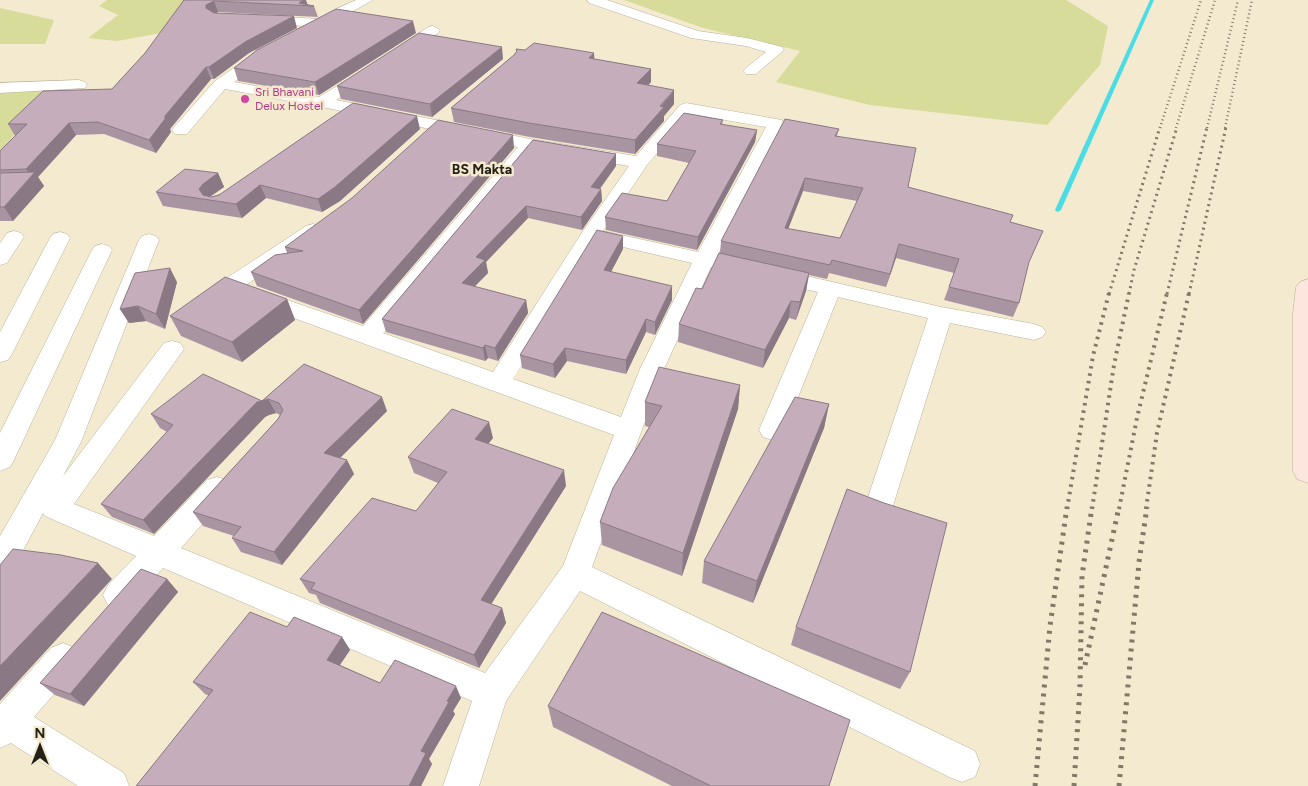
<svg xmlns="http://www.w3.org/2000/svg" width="1308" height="786" viewBox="0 0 1308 786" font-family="Figtree,sans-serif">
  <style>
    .green { fill: #d8dc9a }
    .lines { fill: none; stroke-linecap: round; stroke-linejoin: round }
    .stream { fill: #4bdde5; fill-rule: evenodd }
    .street-casing { stroke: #bab198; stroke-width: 1 }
    .secondary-casing { stroke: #bab198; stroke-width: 1 }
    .street { fill: #fff; fill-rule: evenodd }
    .secondary { fill: #fde6de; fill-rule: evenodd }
    .rail-far3 { stroke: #807968; stroke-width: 2.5; stroke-dasharray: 1 3; stroke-linecap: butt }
    .rail-far2 { stroke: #807968; stroke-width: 3; stroke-dasharray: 2 4; stroke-linecap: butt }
    .rail-far1 { stroke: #807968; stroke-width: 4; stroke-dasharray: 2.5 5; stroke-linecap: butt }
    .rail { stroke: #807968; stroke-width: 5; stroke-dasharray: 3 6; stroke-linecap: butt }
    .wall { fill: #a995a2; fill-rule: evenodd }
    .shaded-wall { fill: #8a7984 }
    .building { fill: #c5adbc; stroke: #8a7984; fill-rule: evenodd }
    .hotel-dot { fill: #d1479c; stroke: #f4ead0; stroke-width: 2 }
    .labels { text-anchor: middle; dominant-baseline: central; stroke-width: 5; stroke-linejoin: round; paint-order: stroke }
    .far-hotel-label { font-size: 12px; fill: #b23c85; stroke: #f4ead0; text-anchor: start }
    .far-neighbourhood-label { font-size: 14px; font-weight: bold; fill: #252117; stroke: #f4ead0 }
  </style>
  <rect width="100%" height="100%" fill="#f4ead0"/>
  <path class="green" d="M107 0H189L161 33 117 41 88 38 118 15 99 6Z
    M624 0H1066L1108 26 1100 65 1047 125 870 105 776 82 800 51 703 28Z
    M0 8 54 20 45 44H0Z
    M0 91H49L0 153Z"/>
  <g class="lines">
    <path class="stream" d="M1150 0H1154L1061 210 1058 212 1056 211 1055 210Z"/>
    <defs>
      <path id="street" d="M356 0H373L346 15 341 16 334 12 336 9Z
        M587 0H607L698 31 747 38 782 47 784 50 756 74H746L743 71 746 68 766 52 746 46 691 38 589 3Z
        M261 16 321 19 328 23 321 27 256 23 254 20Z
        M433 26 440 30 438 33 404 55H394L392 52 428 27Z
        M263 50 268 51 270 54 268 57 234 82 319 97 363 70H373L376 73 373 76 336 100 530 139 636 156 680 105 686 103 782 120 784 124 717 256 727 258 731 263 727 268 720 269 711 267 664 369 592 567 975 751 980 764 975 777 962 782 949 777 580 591 506 701 479 786H443L472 701 163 568 130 605 119 609 108 605 103 595 108 585 136 556 45 516 43 513 11 573 0 577V536L55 440 139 240 142 236 149 234 156 236 159 240 81 442 63 476 164 343 172 341 180 343 184 349 74 504 154 536 207 480 217 477 227 480 231 488 227 496 181 548 485 673 563 566 614 435 250 302 247 297 250 292 258 290 363 326 518 147 322 107 225 89 187 134H175L172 130 175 126 215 81 258 51ZM690 114 766 127 698 252 603 231 647 165ZM534 150 629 166 581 234 493 372 383 333ZM597 241 692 263 640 369 621 417 513 379Z
        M79 80 85 82 87 85 85 88 0 93V83Z
        M313 224 320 226 323 230 320 234 217 305 209 307 201 305 198 300 201 295 306 226Z
        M14 231 21 233 24 237 7 263 0 265V243L7 233Z
        M60 232 67 234 70 238 12 354 8 360 0 362V332L50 238 53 234Z
        M102 244 109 246 112 250 14 460 10 467 0 471V433L92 250 95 246Z
        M776 269 941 307 1034 324 1042 327 1046 332 1042 337 1034 340 950 323 892 509 888 517 878 521 868 517 864 509 928 318 838 297 785 430 781 437 772 440 763 437 759 430 818 292 768 281 765 276 768 271Z
        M63 643 75 648 80 659 75 670 34 717 124 773 129 786H78L11 743 0 748V704L51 648Z"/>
      <path id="secondary" d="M1308 279V483L1297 479 1293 471V313L1296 287 1300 282Z"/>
    </defs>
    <use href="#street" class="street-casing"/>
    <use href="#secondary" class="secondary-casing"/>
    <use href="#street" class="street"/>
    <use href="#secondary" class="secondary"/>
    <path class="rail-far3" d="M1160 128 1201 0
      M1176 128 1215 0
      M1207 128 1238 0
      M1225 128 1252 0"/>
    <path class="rail-far2" d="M1109 294 1160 127
      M1129 294 1134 270 1177 127
      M1167 294 1207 127
      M1189 294 1226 127"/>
    <path class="rail-far1" d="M1067 509 1093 356 1109 293
      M1092 509 1114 365 1129 293
      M1119 509 1137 418 1167 293
      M1146 509 1157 433 1189 293"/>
    <path class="rail" d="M1085 665 1119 507
      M1035 786 1050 626 1067 507
      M1074 786 1080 686 1082 576 1092 507
      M1119 786 1139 562 1147 507"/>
  </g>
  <path class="wall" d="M184 0 308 5 314 6 318 17 218 12 217 13 297 28 249 53 214 79H211L170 129 171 132 156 153 104 134 76 135 38 177 44 186 13 221H0V151L15 136 8 124 112 89 145 53Z
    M416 33 319 95 238 81 234 68Z
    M516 49 595 59 651 69V82L648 85 674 104 664 116V121L635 154 530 137 454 122 451 108 514 55 516 52Z
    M503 59 432 117 341 99 337 86Z
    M723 120 722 125 757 130 755 142 697 250 606 230 605 217 667 201 689 163 657 156V144Z
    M420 129 340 201 322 212 266 198 242 218 163 206 156 192 218 173 224 187 210 197H211Z
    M839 129 837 136 908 187 1011 222 1043 231 1028 264 1019 303 1013 317 944 300 954 273 896 258 886 287 829 273 827 279 809 275 806 291 796 320 789 318 763 368 678 342 679 324 702 289 720 253 721 241ZM803 191 857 201 840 238 788 229Z
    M533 140 616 154V166L600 189H601L602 201 582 230 528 218 486 262 488 273 474 287 526 300 528 313 498 361 488 358 485 361 386 332 382 319Z
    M514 148 363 324 257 286 251 272 287 253 285 247Z
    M623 249 611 272 672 300 655 335 646 332 626 374 567 361 555 378 522 368 520 355Z
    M177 282 165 329 146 321 129 323 120 309Z
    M287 299 295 320 242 362 181 336 170 316Z
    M304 364 387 411 340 458 347 460 354 474 282 565 241 552 232 538 234 536 203 526 193 512 278 419 280 415 276 413 269 415 262 401Z
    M740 385 738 409 682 576 602 545 600 522 649 427 645 426V402Z
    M262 401 269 415 265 417 154 534 112 517 101 504 167 432 160 428 151 414Z
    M829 404 824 428 753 603 702 583 704 561Z
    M493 438 488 444 566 486 491 604 502 608 506 623 479 668 320 603 316 595 309 593 300 579 416 511 438 483 414 473 408 457Z
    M167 579 178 592 84 706 55 695 40 683Z
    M287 627 342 637 350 650 340 665 380 683 461 698 453 711 455 714 429 759 432 764 421 786H136L209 696 205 694 193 682Z
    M796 627 910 672 900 689 791 645Z
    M548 706 829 786H672L553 727Z"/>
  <path class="shaded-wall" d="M303 0H306L308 6 299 3Z
    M214 1 218 12 210 16 206 8V5Z
    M294 16 297 28 249 53 214 79 209 67 245 42Z
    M413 21 416 33 319 95 315 82Z
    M502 47 503 59 432 117 430 104Z
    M594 53 595 66 589 58Z
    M206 67 211 79 170 129 171 132 156 153 149 140 165 116Z
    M651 69V82L638 97 637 83Z
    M674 90V104L664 116V121L635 154V140Z
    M417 116 420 129 340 201 322 212 318 199Z
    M69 123 76 135 38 177 44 186 13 221 4 207 31 177 26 169Z
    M757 130 755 142 697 250 698 237Z
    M513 135 514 148 363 324 359 310Z
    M616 154V166L592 199 591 187Z
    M218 173 224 187 209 197 207 200 199 189 203 184Z
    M805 178 803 191 783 242 785 228Z
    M260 185 266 198 242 218 236 204Z
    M601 189 602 201 582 230 581 217Z
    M526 206 528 218 486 262 488 273 465 296 462 283 476 257Z
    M623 236V249L605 283 604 270Z
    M899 244 896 258 886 287 890 274Z
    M170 268 177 282 165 329 156 314Z
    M809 273 806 291 796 320 800 302Z
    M672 286V300L655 335V322Z
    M287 299 295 320 242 362 232 342Z
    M526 300 528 313 498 361 495 348Z
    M791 301 789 318 763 368 765 350Z
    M138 306 146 321 129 323 120 309Z
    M646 319V332L626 374V360Z
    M485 345 488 358 485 361 483 348Z
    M565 348 567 361 555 378 553 364Z
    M740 385 738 409 682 576 683 553Z
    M382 397 387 411 331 467 324 453Z
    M268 399 276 413 269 415 262 401Z
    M262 401 269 415 265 417 154 534 143 520 257 402Z
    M829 404 824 428 753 603 757 581Z
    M489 422 493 438 479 455 475 439Z
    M347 460 354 474 282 565 274 552Z
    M564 470 566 486 485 614 481 600Z
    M98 563 112 579 0 701V666Z
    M167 579 178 592 84 706 70 694Z
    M502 608 506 623 479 668 474 655Z
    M342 637 350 650 335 672 327 660Z
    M456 686 461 698 453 711 455 714 429 759 432 764 421 786H409L421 751 447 701Z"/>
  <path class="building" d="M184 0H303L299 3 314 6 214 1 206 5V8L214 13 294 16 245 42 209 67H206L165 116V119L149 140 98 122 69 123 26 169 0 170V151L27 124H8L43 91 112 89 145 53Z
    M336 9 413 21 315 82 234 68 257 50Z
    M419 33 502 47 430 104 337 86Z
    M534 43 594 53 589 58 651 69 637 83 674 90 660 106 664 107 635 140 529 123 451 108 514 55 517 51 516 49 525 50Z
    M353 103 417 116 335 187 318 199 260 185 236 204 156 192 185 169 218 173 203 184 199 189 203 195 211 197 219 195Z
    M684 113 723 120 720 124 757 130 698 237 605 217 622 193 667 201 696 151 657 144Z
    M785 119 839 129 835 136 916 148 908 187 1013 215 1010 222 1043 231 1029 262 1019 303 949 287 959 259 899 244 890 274 832 260 830 265 721 241ZM805 178 863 188 840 238 785 228Z
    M438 120 513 135 359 310 251 272 275 255 303 251 285 247 352 198Z
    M533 140 616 154 591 187 601 189 581 217 526 206 476 257 485 260 462 283 526 300 495 348 485 345 483 348 382 319Z
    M35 172 4 207H0V173Z
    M597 230 623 236 604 270 672 286 655 322 646 319 626 360 565 348 553 364 520 355Z
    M719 253 809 273 800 302 791 301 765 350 679 324 696 288 702 289Z
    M170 268 156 314 138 306 120 309 135 273Z
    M225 277 287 299 232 342 170 316Z
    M304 364 382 397 324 453 347 460 274 552 232 538 241 527 193 512 278 419 283 410 279 403 268 399 262 401Z
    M659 367 740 385 683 553 600 522 613 488 662 406 645 402Z
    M203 374 262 401 257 402 143 520 101 504 173 425 151 414Z
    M795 397 829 404 757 581 704 561Z
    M452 409 489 422 475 439 564 470 481 600 502 608 474 655 311 589 315 583 300 579 372 498 416 511 447 472 408 457Z
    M847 489 884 503 947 523 910 672 796 627Z
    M13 549 61 555 98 563 0 666V565Z
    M141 569 167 579 70 694 40 683Z
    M250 612 287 627 294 617 342 637 327 660 380 683 395 660 456 686 447 701 449 702 421 751 426 753 409 786H136L213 690 193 682Z
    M602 612 850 720 829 786H711L548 706Z"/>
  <circle class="hotel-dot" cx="245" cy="99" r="5"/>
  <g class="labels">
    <g class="far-hotel-label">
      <text x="255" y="92">Sri Bhavani<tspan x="255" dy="14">Delux Hostel</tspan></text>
    </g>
    <g class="far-neighbourhood-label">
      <text x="482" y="169">BS Makta</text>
    </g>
  </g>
  <g transform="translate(40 746)" stroke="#f4ead0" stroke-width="4" paint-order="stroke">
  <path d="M0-4L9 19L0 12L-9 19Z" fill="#252117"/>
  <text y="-8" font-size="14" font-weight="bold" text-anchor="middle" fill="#252117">N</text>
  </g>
</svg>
